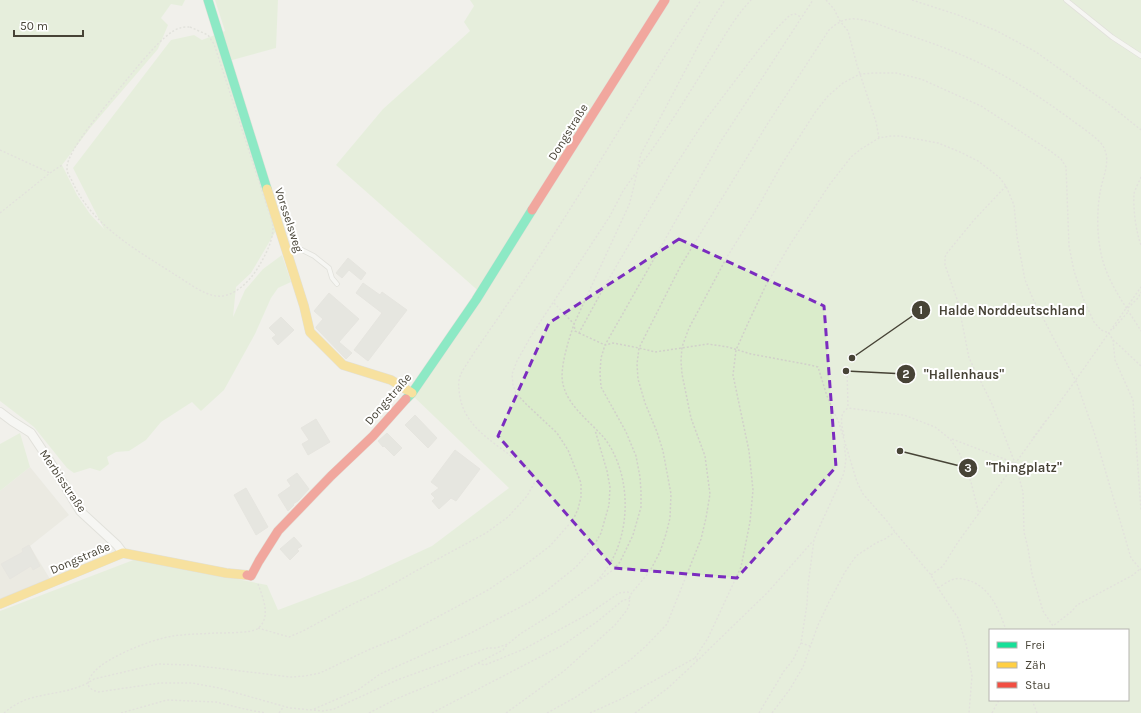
<svg xmlns="http://www.w3.org/2000/svg" width="1141" height="713" viewBox="0 0 1141 713" font-family="Karla,sans-serif">
  <style>
    .residential { fill: #e5e2d8 }
    .green { fill: #daeccb; fill-rule: evenodd }
    .building { fill: #dad9d3; stroke: #d9d7d0 }
    .lines { fill: none; stroke-linecap: round; stroke-linejoin: round }
    .lane-casing { stroke: #cfcec8; stroke-width: 5.5 }
    .street-casing { stroke: #cfcec8; stroke-width: 10 }
    .fast-casing { stroke: #d0cec2; stroke-width: 10 }
    .slow-casing { stroke: #d0cec2; stroke-width: 10 }
    .jam-casing { stroke: #d0cec2; stroke-width: 10 }
    .path { stroke: #d1d0ca; stroke-width: 1.5; stroke-dasharray: 2 2; stroke-linecap: butt }
    .lane { stroke: #fdfdfc; stroke-width: 4 }
    .street { stroke: #fdfdfc; stroke-width: 8 }
    .fast { stroke: #16e098; stroke-width: 9 }
    .slow { stroke: #ffcf43; stroke-width: 9 }
    .jam { stroke: #f24e42; stroke-width: 9 }
    .marked { fill: none; stroke: #7b2cbf; stroke-width: 3; stroke-dasharray: 8 5; stroke-linejoin: round }
    .labels { text-anchor: middle; dominant-baseline: central; stroke-width: 4; stroke-linejoin: round; paint-order: stroke }
    .street-label { font-size: 12px; fill: #474336; stroke: #fff }
    .leader { fill: none; stroke: #474336; stroke-width: 1.5 }
    .callout-dot { fill: #474336; stroke: #fff; stroke-width: 1.5 }
    .mark-label { font-size: 12px; text-anchor: middle; font-weight: bold; fill: #fff }
    .callout-label { font-size: 13px; text-anchor: middle; font-weight: bold; fill: #474336; stroke: #fff; stroke-width: 4; stroke-linejoin: round; paint-order: stroke }
  </style>
  <rect width="100%" height="100%" fill="#f1f0eb"/>
  <path class="residential" d="M30 467 69 515 30 546 50 579 0 599V491Z"/>
  <path class="green" d="M0 0H185L182 6 171 4 161 18 168 25 158 49 91 127 62 165 77 195 90 214 104 229 73 168 171 40 194 35 202 40 225 31 215 0H278L276 48 225 62 277 229 251 273 236 287 233 317 245 290 263 269 282 255 291 282 278 288 271 298 255 334 224 390 201 411 192 402 161 422 146 440 129 451 116 452 107 457 109 464 100 471 90 468 74 473 67 468 34 427 0 401Z
    M470 0H1141V713H0V611L136 559 267 585 278 610 360 579 432 546 509 488 412 395 483 295 336 165 383 109 470 31 464 22 474 6ZM990 630H1128V700H990Z
    M20 433 30 467 0 491V444Z"/>
  <path class="building" d="M348 258 366 273 361 280 349 270 342 278 336 273Z
    M363 283 380 295 382 292 407 310 368 361 354 350 382 313 356 293Z
    M329 293 359 319 339 342 352 353 346 359 316 328V327L323 319 314 311Z
    M281 317 294 330 278 345 272 338 276 335 269 328Z
    M415 415 437 438 428 448 405 425Z
    M316 419 330 442 308 455 302 444 309 440 301 428Z
    M387 433 402 448 394 456 384 446 383 447 378 441Z
    M455 450 480 469 456 501 451 498 439 509 432 501 435 498 431 494 439 488 431 482Z
    M297 473 309 489 298 501 293 504 294 505 288 511 278 495 291 486 287 480Z
    M246 488 268 527 256 535 234 495Z
    M294 537 302 546 297 549 299 551 290 560 280 549Z
    M29 545 40 566 33 570 31 566 10 579 1 564 23 552 22 549Z"/>
  <g class="lines">
    <defs>
      <path id="lane" d="M1066 0 1112 37 1141 56
        M288 255 298 248 314 256 329 268 332 278 337 284"/>
      <path id="street" d="M0 412 12 421 31 433 49 460 80 511 117 545 123 553"/>
      <path id="fast" d="M208 0 267 189
        M406 399 412 393 476 300 532 210"/>
      <path id="slow" d="M267 189 304 306 310 332 343 365 391 380 412 393
        M0 604 123 553 226 573 247 575"/>
      <path id="jam" d="M532 210 665 0
        M247 575 251 576 259 561 278 531 331 476 373 436 406 399"/>
    </defs>
    <use href="#lane" class="lane-casing"/>
    <use href="#street" class="street-casing"/>
    <use href="#fast" class="fast-casing"/>
    <use href="#slow" class="slow-casing"/>
    <use href="#jam" class="jam-casing"/>
    <path class="path" d="M826 0 834 9 840 21 848 31 857 65 876 122 879 138
      M912 0 958 15 997 31 1036 52 1110 105 1141 130
      M190 27 208 35 214 44 273 224C274 239 266 254 259 266 251 280 234 298 217 296 203 295 186 281 174 274 135 249 93 226 73 183 71 178 67 174 67 169 65 152 108 104 119 89 132 74 163 32 180 28 183 27 187 27 190 27Z
      M0 150 50 173
      M639 167C666 132 689 93 713 55 725 35 735 17 751 0
      M1141 177C1139 182 1135 189 1134 194 1133 209 1136 232 1141 245
      M1006 186 974 220 947 253 945 257V265L958 302 969 358 992 404 1015 463 1023 492 1024 532 1028 548 1032 574 1043 611 1053 626 1072 611 1077 605 1133 575 1140 569
      M0 213 50 173 62 165
      M554 303 574 324 575 331 579 333 603 289 672 171 703 123 760 48 777 28 790 15 795 14 801 17
      M1128 308 1138 298 1141 292
      M1113 329 1129 311
      M579 333 605 345 613 343 639 348 655 352 708 344 728 347 751 354 810 365 818 367 827 396 839 423 857 482 863 494 887 521 895 532 931 575 938 588 958 618 966 644 972 676 969 713
      M1113 340 1122 348 1141 366
      M847 368 848 408
      M844 436C842 426 838 414 848 408L904 415 935 427 950 439 959 452 971 482 979 514
      M1033 438 1047 419
      M952 439 1015 463
      M931 575 943 566 958 542 1073 384 1141 287
      M597 581C603 574 610 565 614 556 631 521 629 471 605 439 591 422 568 407 563 384 559 369 569 339 574 324L629 205C634 188 637 171 641 154L712 20 725 0
      M258 584C263 598 272 618 257 629 251 633 224 633 215 633 201 634 187 634 173 636 152 639 107 657 94 672 86 682 85 688 98 692L160 683H192L219 688 290 708 323 711 334 709 397 680 463 656 488 648H496L508 644 520 634 557 611 613 570 620 562 633 535 641 507V492L640 477 636 456 626 432 601 387 600 373 601 358 605 345 721 141 813 0
      M938 588C943 585 949 580 955 579 959 578 963 579 967 580 990 586 999 610 1006 630
      M258 628 289 637 303 631 349 606 384 589 423 567 486 533 508 517 527 496 536 480C533 472 527 468 520 463 495 442 461 427 459 389 458 385 459 378 461 374 463 369 467 364 470 359 481 342 493 326 504 309 574 209 634 102 701 0
      M801 643 810 646
      M695 658 708 638 741 567 750 522 753 490 749 451 733 375 736 350 749 321 766 285 791 243 830 184 851 157 861 149 879 138 891 136H900L938 143 960 152 978 161 999 177 1006 186 1014 205 1017 237 1025 280 1033 299 1076 381 1094 432 1131 558 1141 570
      M478 663 480 664 485 665 524 649 590 613 619 593 628 592 629 595
      M1032 700 1037 713
      M314 709 358 690 380 674 465 636 530 602 546 591 576 567 591 550 597 540 601 533 609 505 610 487 607 471 595 430
      M4 713C11 707 19 702 28 699 50 692 74 693 94 679L158 664 191 665 291 677 305 676 320 673 368 650 400 637 488 590 525 565 550 546 573 520 578 509 581 497V483L568 450 557 433 525 403 516 393 513 385 512 374 517 361 531 336 610 216 623 191 635 174
      M121 713 167 700 216 702 249 710 266 713
      M279 713 282 709V706
      M369 713 396 699 449 677 478 663 503 650 507 645
      M432 713 563 645 598 621 622 601 630 598
      M506 713 564 671 615 625 627 610 629 605 630 595 650 571 660 552 666 534 670 518 671 494 663 451 657 432 645 403 638 379 637 364 639 348 680 267 768 123 829 30C837 23 844 18 856 19 870 20 885 27 899 32 924 40 949 49 973 60 1008 76 1042 98 1073 121 1081 127 1098 138 1103 146 1112 161 1102 178 1100 193 1097 209 1097 232 1100 248 1105 280 1124 303 1141 331
      M547 713 576 697 630 660 646 646 667 624 701 539 706 518 710 494 705 456 691 418 682 374 681 361 682 347 689 328 727 257 757 209 782 164 816 111 828 96 843 83 860 74 875 73H896L921 79 981 106 1049 150 1061 159 1066 167 1069 246 1074 271 1083 298 1094 322 1101 330 1109 333 1113 340 1115 360 1133 400 1141 510
      M590 713 621 699 695 658 698 660
      M635 713 668 688 698 660 768 592 813 541
      M759 713 784 671 793 660 801 643 807 604 808 585 814 540 817 532 837 489 844 473 846 459 844 444
      M772 713 790 689 803 667 818 625 829 602 845 572 856 556 876 543 885 539 895 532
      M992 713 999 700"/>
    <use href="#lane" class="lane"/>
    <use href="#street" class="street"/>
    <use href="#fast" class="fast"/>
    <use href="#slow" class="slow"/>
    <use href="#jam" class="jam"/>
  </g>
  <path d="M0 0H1141V713H0ZM679 239 824 306 836 467 737 578 614 568 498 436 549 323Z" fill="#f1f0eb" fill-opacity=".55" fill-rule="evenodd"/>
  <path class="marked" d="M679 239 824 306 836 467 737 578 614 568 498 436 549 323Z"/>
  <g class="labels">
    <g class="street-label">
      <text transform="translate(568 132) rotate(-58)">Dongstraße</text>
      <text transform="translate(289 220) rotate(72)">Vorsselsweg</text>
      <text transform="translate(388 399) rotate(-49)">Dongstraße</text>
      <text transform="translate(63 481) rotate(56)">Merbisstraße</text>
      <text transform="translate(80 558) rotate(-23)">Dongstraße</text>
    </g>
  </g>
  <path class="leader" d="M852 358L921 310M846 371L906 374M900 451L968 468"/>
  <g class="callout-dot">
    <circle cx="852" cy="358" r="4"/>
    <circle cx="846" cy="371" r="4"/>
    <circle cx="900" cy="451" r="4"/>
    <circle cx="921" cy="310" r="10"/>
    <circle cx="906" cy="374" r="10"/>
    <circle cx="968" cy="468" r="10"/>
  </g>
  <g class="mark-label">
    <text x="921" y="314">1</text>
    <text x="906" y="378">2</text>
    <text x="968" y="472">3</text>
  </g>
  <g class="callout-label">
    <text x="1012" y="315">Halde Norddeutschland</text>
    <text x="964" y="379">"Hallenhaus"</text>
    <text x="1024" y="472">"Thingplatz"</text>
  </g>
  <rect x="989" y="629" width="140" height="72" fill="#ffffff" stroke="#b5b4af"/>
  <rect x="997" y="642" width="20" height="6" fill="#16e098" stroke="#b5b4af"/>
  <text x="1025" y="649" font-size="12" fill="#474336">Frei</text>
  <rect x="997" y="662" width="20" height="6" fill="#ffcf43" stroke="#b5b4af"/>
  <text x="1025" y="669" font-size="12" fill="#474336">Zäh</text>
  <rect x="997" y="682" width="20" height="6" fill="#f24e42" stroke="#b5b4af"/>
  <text x="1025" y="689" font-size="12" fill="#474336">Stau</text>
  <path d="M14 30v6h69v-6" fill="none" stroke="#474336" stroke-width="2"/>
  <text x="20" y="30" font-size="12" fill="#474336" stroke="#ffffff" stroke-width="3" paint-order="stroke">50 m</text>
</svg>
